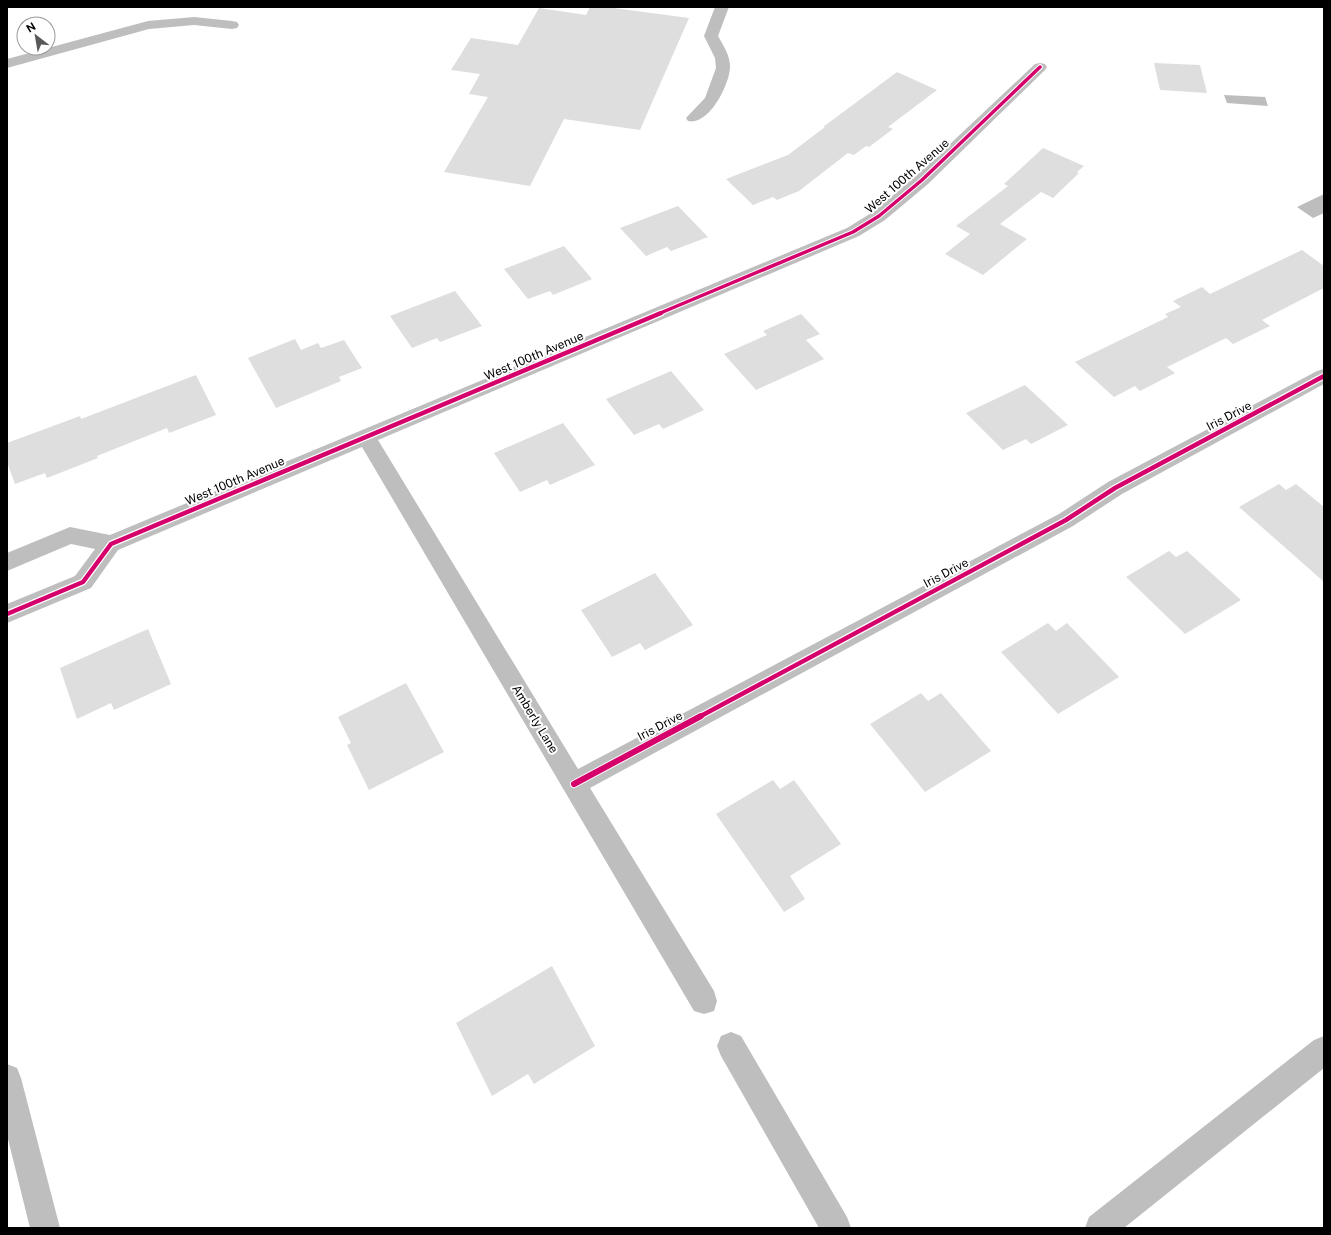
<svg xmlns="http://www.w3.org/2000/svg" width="1331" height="1235" viewBox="0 0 1331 1235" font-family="'Public Sans',sans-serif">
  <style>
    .water { fill: #bdbdbd }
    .building { fill: #dedede }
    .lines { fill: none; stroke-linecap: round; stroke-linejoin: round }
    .minor { fill: #bebebe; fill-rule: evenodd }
    .cycleway-far2-casing { stroke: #fff; stroke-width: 5.5 }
    .cycleway-far1-casing { stroke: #fff; stroke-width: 7 }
    .cycleway-casing { stroke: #fff; stroke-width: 8 }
    .cycleway-far2 { stroke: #d6006c; stroke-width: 3.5 }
    .cycleway-far1 { stroke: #d6006c; stroke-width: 4.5 }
    .cycleway { stroke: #d6006c; stroke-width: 6 }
    .labels { text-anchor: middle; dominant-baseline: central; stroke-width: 4; stroke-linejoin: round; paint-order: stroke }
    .street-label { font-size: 12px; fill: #000; stroke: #fff }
  </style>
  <rect width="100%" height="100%" fill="#fff"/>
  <path class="water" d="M1224 95 1265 97 1268 106 1227 103Z
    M1324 194V213L1313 218 1297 207Z"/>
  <path class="building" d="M590 7H606L689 18 640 130 564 119 530 186 444 172 488 97 469 94 480 74 451 70 471 38 518 45 539 8 586 15Z
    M1154 63 1200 65 1207 93 1160 90Z
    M897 72 937 90 888 127 893 129 869 147 866 146 854 155 848 153 799 191 777 200 773 197 753 205 726 179 788 155 825 127H823Z
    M1043 148 1084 166 1077 172 1079 173 1053 198 1041 192 1000 224 1027 239 983 275 945 254 970 234 956 226 1008 186 1004 184Z
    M678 206 708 237 671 251 667 247 646 256 620 228Z
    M564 246 592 279 553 295 550 291 528 299 504 269Z
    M1302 250 1324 266V288L1262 320 1270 326 1233 344 1226 338 1167 367 1175 373 1140 391 1135 386 1114 397 1075 362 1168 317 1165 314 1181 307 1173 301 1202 287 1210 294Z
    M455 291 482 326 440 342 437 338 412 348 390 316Z
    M801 314 820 334 806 340 824 359 756 390 724 354 767 335 763 331Z
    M295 339 301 350 318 343 321 348 344 340 362 368 339 377 341 381 276 408 248 358Z
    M671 371 704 410 663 429 659 424 634 435 606 399Z
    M196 375 216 415 169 433 167 428 97 456 98 458 47 478 45 473 15 484 7 462V443L80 416 81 419Z
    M1025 385 1068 425 1031 444 1026 439 1003 450 966 413Z
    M563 423 595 465 550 485 547 480 520 492 494 453Z
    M1279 484 1286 490 1296 484 1324 507V582L1239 507Z
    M1169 551 1176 557 1187 551 1241 600 1185 634 1126 577Z
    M655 573 693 625 645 650 640 643 612 657 581 610Z
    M1048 623 1056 631 1067 623 1119 677 1058 714 1001 652Z
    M148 629 171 684 114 710 111 703 77 719 60 668Z
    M406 683 444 752 369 790 347 745 351 743 338 717Z
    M921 693 928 701 941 693 991 751 925 792 870 724Z
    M773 780 780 789 794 780 841 844 790 876 805 899 784 912 716 814Z
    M552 966 595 1046 534 1084 528 1074 492 1096 456 1023Z"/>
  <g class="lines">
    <path class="minor" d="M715 7H729L718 36C723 45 731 57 730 68 729 85 709 126 688 121L686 118 705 98 716 68 715 58 704 36Z
      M194 17 232 21 237 22 239 25 237 28 232 29 194 25 149 29 7 68V59L148 21Z
      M1040 63 1045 64 1047 67 1045 70 928 184 885 220 859 236 378 440 578 769 1059 514 1108 482 1317 371 1324 369V384L1122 494 1073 526 590 788 714 991 717 1001 714 1011 704 1014 694 1011 362 447 118 550 91 588 7 623V604L75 576 95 549 71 544 7 571V553L70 527 110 535 847 228 873 212 916 176 1035 64Z
      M731 1032 741 1036 847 1217 851 1228H819L721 1056 717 1046 721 1036Z
      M1324 1036V1068L1124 1228H1085L1089 1217 1314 1040Z
      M7 1064 17 1068 21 1078 60 1228H30L7 1135Z"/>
    <defs>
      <path id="cycleway-far2" d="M658 314 853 232 879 216 922 180 1040 67"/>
      <path id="cycleway-far1" d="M7 614 83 582 111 544 661 313
        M699 717 1066 520 1115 488 1324 376"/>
      <path id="cycleway" d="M574 784 701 716"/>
    </defs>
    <use href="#cycleway-far2" class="cycleway-far2-casing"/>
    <use href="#cycleway-far1" class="cycleway-far1-casing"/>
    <use href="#cycleway" class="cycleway-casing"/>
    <use href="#cycleway-far2" class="cycleway-far2"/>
    <use href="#cycleway-far1" class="cycleway-far1"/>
    <use href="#cycleway" class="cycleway"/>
  </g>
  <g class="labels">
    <g class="street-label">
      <text transform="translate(907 176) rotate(-41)">West 100th Avenue</text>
      <text transform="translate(534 356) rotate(-23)">West 100th Avenue</text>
      <text transform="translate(1229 416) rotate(-28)">Iris Drive</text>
      <text transform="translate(235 481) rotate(-23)">West 100th Avenue</text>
      <text transform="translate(946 573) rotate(-28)">Iris Drive</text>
      <text transform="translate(535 719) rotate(59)">Amberly Lane</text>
      <text transform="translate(660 726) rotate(-28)">Iris Drive</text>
    </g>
  </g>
  <rect width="1331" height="1235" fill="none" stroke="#000000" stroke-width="16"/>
  <g transform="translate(36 36) rotate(329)"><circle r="19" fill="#ffffff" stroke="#999999"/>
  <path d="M0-3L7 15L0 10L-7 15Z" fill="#595959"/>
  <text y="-6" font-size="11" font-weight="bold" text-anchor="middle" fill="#000000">N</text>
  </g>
</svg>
